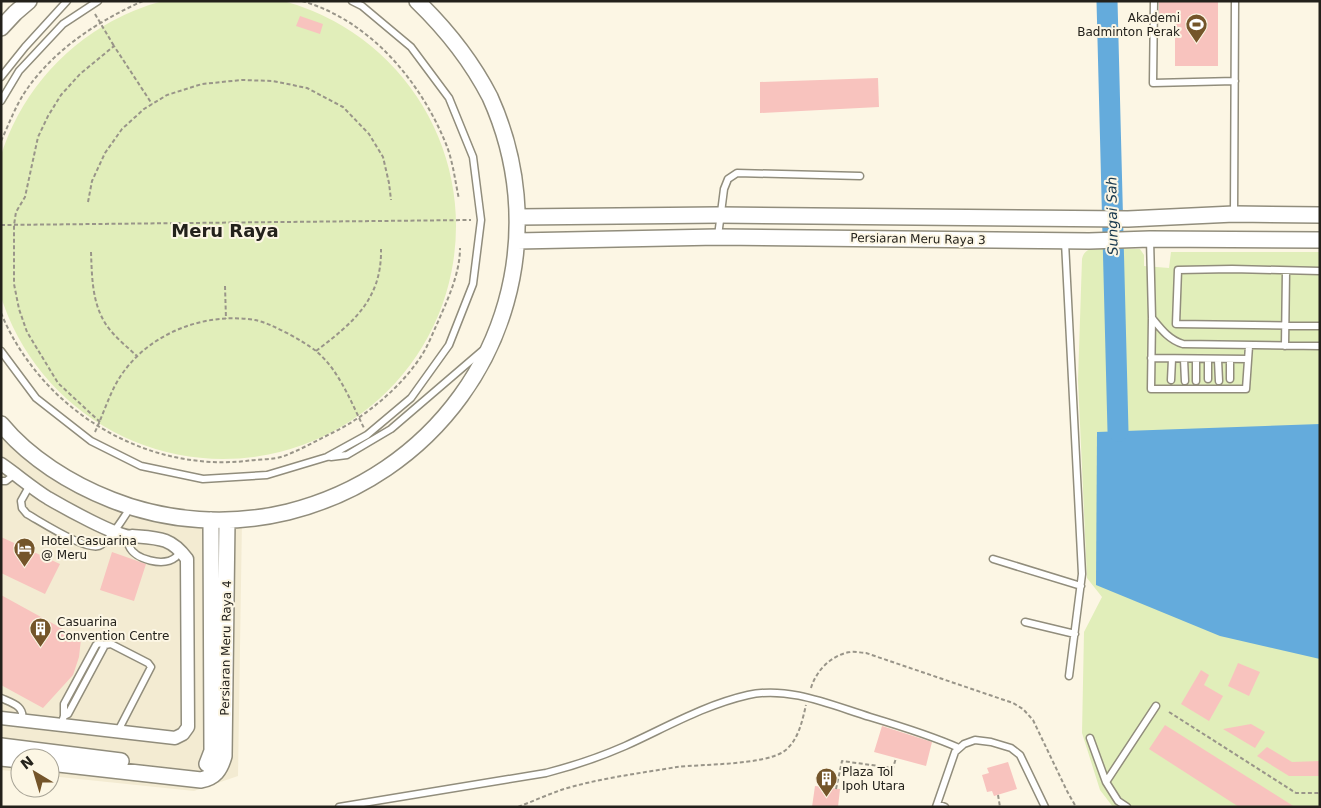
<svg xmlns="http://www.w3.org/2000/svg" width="1321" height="808" viewBox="0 0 1321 808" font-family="'DejaVu Sans',sans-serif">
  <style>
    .built { fill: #f3ebd2 }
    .green { fill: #e1eeba }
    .water { fill: #64abdc }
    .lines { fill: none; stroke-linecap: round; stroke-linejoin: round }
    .river { stroke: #64abdc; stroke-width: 21 }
    .building { fill: #f8c3be }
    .service-casing { stroke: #918d7c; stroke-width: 9 }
    .minor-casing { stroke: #918d7c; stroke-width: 15 }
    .tertiary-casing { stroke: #918d7c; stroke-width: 18 }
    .path { stroke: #999589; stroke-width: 2; stroke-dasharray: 4 2.5; stroke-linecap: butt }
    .service { stroke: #fff; stroke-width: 6 }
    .minor { stroke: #fff; stroke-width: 12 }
    .tertiary { stroke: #fff; stroke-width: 15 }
    .labels { text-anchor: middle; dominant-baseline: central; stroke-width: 4; stroke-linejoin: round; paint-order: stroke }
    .poi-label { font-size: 12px; fill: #23211b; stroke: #fcf6e4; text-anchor: start }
    .street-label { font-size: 12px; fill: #23211b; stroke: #fcf6e4 }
    .water-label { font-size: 14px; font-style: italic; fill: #19394e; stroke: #fcf6e4 }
    .district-label { font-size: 18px; font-weight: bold; fill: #23211b; stroke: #fcf6e4 }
  </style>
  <rect width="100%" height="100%" fill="#fcf6e4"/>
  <path class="built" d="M1 424 44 464 178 519 242 520 238 776 194 791 50 776V758H20V772L1 770Z"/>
  <path class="green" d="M-10 226a233 233 0 1 1 466 0a233 233 0 1 1-466 0Z
    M1100 248 1140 249 1144 255V266L1169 268 1171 252H1320V807H1113L1100 790 1082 733 1084 632 1102 597 1087 578 1078 380 1082 259C1084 249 1091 249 1100 248Z"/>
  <path class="water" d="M1320 424V659L1220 636 1096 585 1097 432Z"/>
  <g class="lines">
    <path class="river" d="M1107 1 1118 431"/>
  </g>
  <path class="building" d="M1159 1H1218V66H1175V23L1159 22Z
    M300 16 323 24 320 34 296 26Z
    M878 78 879 107 760 113V82Z
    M1 537 60 564 45 594 1 573Z
    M112 552 146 564 134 601 100 590Z
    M1 595 81 639 79 657 73 675 43 708 1 685Z
    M1238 663 1260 672 1249 696 1228 686Z
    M1201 670 1209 675 1204 685 1223 696 1209 721 1181 704Z
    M1251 724 1265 732 1255 748 1223 729Z
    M1165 725 1295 807H1239L1149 749Z
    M882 726 932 742 926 766 874 752Z
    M1267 747 1292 762 1320 761V776H1289L1257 756Z
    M1008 762 1017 789 994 796 992 791 987 792 982 775 989 773 987 768Z
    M815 786 840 789 838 807H812Z"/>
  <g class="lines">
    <defs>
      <path id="service" d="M1154 1 1153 83 1235 81
        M1 77 25 47 67 1
        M1 101 19 71 63 24 98 1
        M1234 214 1235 1
        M718 236 724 189 728 179 737 173 860 176
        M1150 239 1152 318 1151 389H1246L1249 346
        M1065 242 1082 574 1069 676
        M1320 271 1232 269 1178 270 1176 324 1320 326
        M1152 318C1161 329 1169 340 1183 344L1320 346
        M1285 346 1286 271
        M1 351 36 398 91 441 141 466 203 479 267 475 327 457 367 435 411 398 449 345 473 284 481 220 473 157 449 98 411 47 362 6 352 1
        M1151 358 1248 359
        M1184 359 1185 381
        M1196 359V381
        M1208 359V379
        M1218 360 1219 381
        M1230 360V379
        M1171 380 1172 359
        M331 457 347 455 391 429 482 351
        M1 481H6L15 474
        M30 485 21 501 22 508 27 514C40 521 90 554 101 545 113 536 122 520 130 508
        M128 537C129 540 128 543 129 546 135 560 164 567 176 557 178 555 179 553 180 550
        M993 559 1081 586
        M1025 622 1075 634
        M1 698C12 703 25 706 22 720
        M64 716 68 714 105 645
        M61 725 64 716V704L96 645 99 643 105 645 111 644 148 663 151 667 118 731
        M1090 738 1106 782
        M937 804 945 807
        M339 807 546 773C573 766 600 757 625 746 665 728 704 705 748 695 789 686 831 705 870 717 900 726 930 735 959 748
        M936 807 955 752 964 744 975 740 991 742 1011 748 1020 755 1045 807
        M1127 807 1118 801 1106 782 1156 706"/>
      <path id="minor" d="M1 464C17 475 32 488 48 498 60 505 122 540 132 536 158 538 171 537 187 559L188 727 183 734 175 738 1 718"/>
      <path id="tertiary" d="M1 28 15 13 29 1
        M518 217 719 215 1128 219 1234 214 1320 215
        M517 241 718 237 1089 241 1150 239 1320 240
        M1 424C29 458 71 484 112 500 167 522 230 526 288 512 432 476 529 344 516 195 513 162 504 128 490 97 471 60 447 30 417 1
        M1 746 121 761
        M1 758 20 760
        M50 763 201 780C215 777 220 770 224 756L227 520
        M207 764 212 751 211 520"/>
    </defs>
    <use href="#service" class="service-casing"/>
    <use href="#minor" class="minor-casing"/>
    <use href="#tertiary" class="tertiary-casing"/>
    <path class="path" d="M302 1C369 20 420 80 446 144 453 161 455 181 459 199
      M95 14 114 46
      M1 141C9 124 15 107 25 92 53 50 98 21 143 1
      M88 202 92 181 105 153 122 129 144 109 167 95 202 84 242 80 273 81 307 88 343 107 369 134 383 157 389 183 391 200
      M1 225 471 220
      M91 252C92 278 92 304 107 326 115 337 127 347 137 356
      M225 286 226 319
      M1 313C41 409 143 472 246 461 258 459 273 460 284 456 300 450 316 441 332 433 365 417 399 389 420 358 427 348 432 335 437 324 447 301 460 274 460 248
      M316 351C353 323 382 299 381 249
      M100 422 58 383 27 332 19 309 14 284V225L16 212 25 197 38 137 48 116 61 95 80 74 114 46 152 104
      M95 432C104 413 110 391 122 374 151 332 206 312 255 320 271 323 303 341 316 351 339 370 351 402 364 428
      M811 688C816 671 831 655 850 652 855 651 861 653 866 653L1013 703 1023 709 1033 720 1067 791 1076 807
      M1169 712 1296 793H1320
      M836 789 842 761 893 768 896 758
      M998 795 1000 807
      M518 807C533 801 547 795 561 790 595 779 641 773 677 767 704 764 762 765 783 752 798 742 802 722 806 705"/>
    <use href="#service" class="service"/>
    <use href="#minor" class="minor"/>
    <use href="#tertiary" class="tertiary"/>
  </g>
  <defs>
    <symbol id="stadium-pin" viewBox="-11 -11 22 30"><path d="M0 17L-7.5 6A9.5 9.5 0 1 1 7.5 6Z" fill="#74552a" stroke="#fcf6e4"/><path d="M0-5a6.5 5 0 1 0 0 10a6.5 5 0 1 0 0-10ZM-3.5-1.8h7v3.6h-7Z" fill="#fff"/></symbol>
    <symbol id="hotel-pin" viewBox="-11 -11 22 30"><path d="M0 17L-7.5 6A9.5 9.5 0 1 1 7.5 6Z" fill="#74552a" stroke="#fcf6e4"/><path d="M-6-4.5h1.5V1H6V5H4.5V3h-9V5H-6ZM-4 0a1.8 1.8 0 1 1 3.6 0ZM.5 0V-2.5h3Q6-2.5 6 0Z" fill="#fff"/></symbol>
    <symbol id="building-pin" viewBox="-11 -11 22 30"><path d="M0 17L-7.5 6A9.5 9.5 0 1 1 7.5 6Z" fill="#74552a" stroke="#fcf6e4"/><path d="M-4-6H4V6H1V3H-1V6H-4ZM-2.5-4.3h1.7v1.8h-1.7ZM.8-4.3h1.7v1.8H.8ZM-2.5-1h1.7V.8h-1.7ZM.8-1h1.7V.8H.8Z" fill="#fff"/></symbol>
  </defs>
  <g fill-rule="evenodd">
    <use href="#stadium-pin" x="1184" y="12" width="25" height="34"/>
    <use href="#hotel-pin" x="12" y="536" width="25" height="34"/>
    <use href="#building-pin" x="28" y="616" width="25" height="34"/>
    <use href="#building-pin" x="814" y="766" width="25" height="34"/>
  </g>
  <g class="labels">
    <g class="poi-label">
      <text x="1180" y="18" text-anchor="end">Akademi<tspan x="1180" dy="14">Badminton Perak</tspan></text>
      <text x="41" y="541">Hotel Casuarina<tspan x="41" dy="14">@ Meru</tspan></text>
      <text x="57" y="622">Casuarina<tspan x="57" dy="14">Convention Centre</tspan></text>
      <text x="842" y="772">Plaza Tol<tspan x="842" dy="14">Ipoh Utara</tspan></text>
    </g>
    <g class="street-label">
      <text transform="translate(918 239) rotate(1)">Persiaran Meru Raya 3</text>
      <text transform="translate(226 648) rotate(-89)">Persiaran Meru Raya 4</text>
    </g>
    <g class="water-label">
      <text transform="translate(1112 216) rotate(-91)">Sungai Sah</text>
    </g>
    <g class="district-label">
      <text x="225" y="230">Meru Raya</text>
    </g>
  </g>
  <rect width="1321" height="808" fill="none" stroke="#23211b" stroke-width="5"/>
  <g transform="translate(35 773) rotate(322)"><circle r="24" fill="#fcf6e4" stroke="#a5a194"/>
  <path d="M0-4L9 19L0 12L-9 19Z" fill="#74552a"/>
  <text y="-8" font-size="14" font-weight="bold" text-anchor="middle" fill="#23211b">N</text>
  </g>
</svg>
